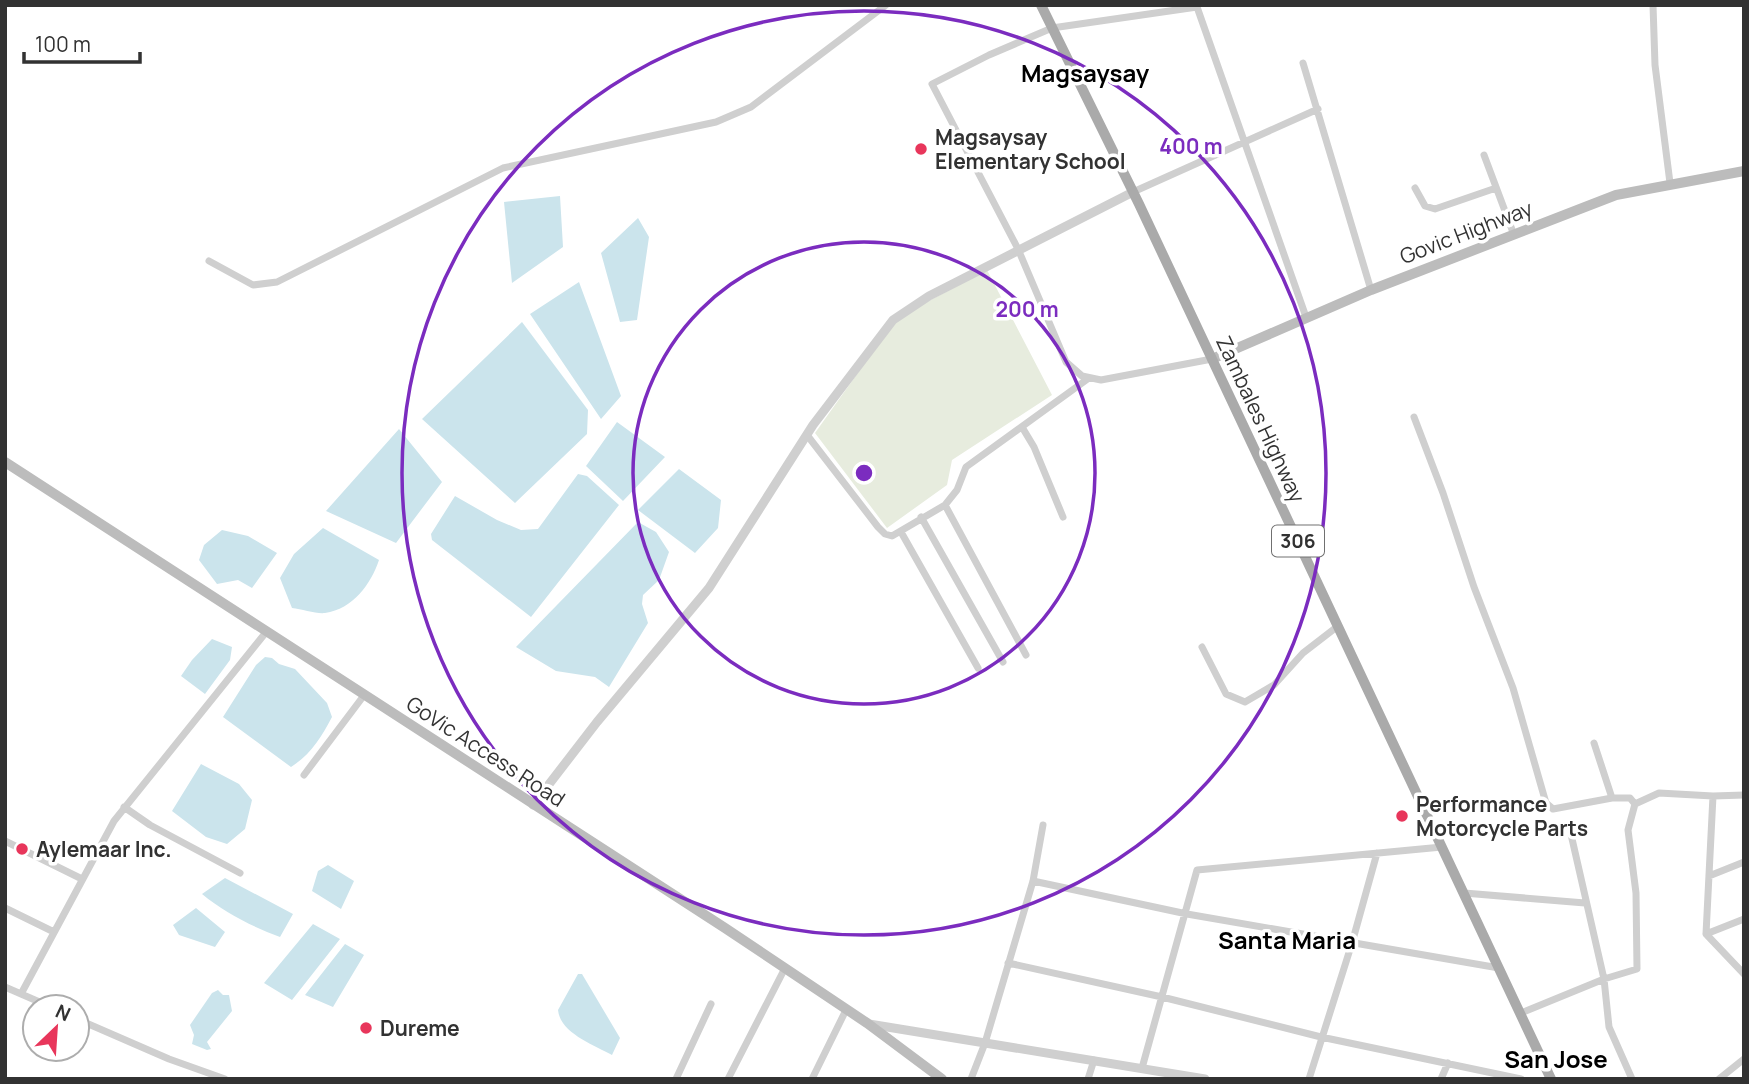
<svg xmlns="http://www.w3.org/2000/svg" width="1749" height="1084" viewBox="0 0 1749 1084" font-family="Manrope,sans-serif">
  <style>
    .green { fill: #e7ecde }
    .water { fill: #cbe4ec }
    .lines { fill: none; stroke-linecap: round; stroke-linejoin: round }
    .minor { stroke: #cfcfcf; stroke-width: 7 }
    .tertiary { stroke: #cfcfcf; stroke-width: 9 }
    .secondary { stroke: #bcbcbc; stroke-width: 10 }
    .primary { stroke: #aaa; stroke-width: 10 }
    .ring { fill: none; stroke: #7b2cbf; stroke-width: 3.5 }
    .poi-dot { fill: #e8365b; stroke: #fff; stroke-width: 2.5 }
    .labels { text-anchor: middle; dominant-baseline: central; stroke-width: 7; stroke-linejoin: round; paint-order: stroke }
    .shield { fill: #fff; stroke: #707070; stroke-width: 2 }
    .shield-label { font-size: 19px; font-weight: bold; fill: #323232 }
    .poi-label { font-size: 21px; font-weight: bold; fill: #323232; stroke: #fff; text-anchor: start }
    .street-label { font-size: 21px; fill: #323232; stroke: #fff }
    .quarter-label { font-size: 24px; font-weight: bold; fill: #000; stroke: #fff }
    .centre { fill: #7b2cbf; stroke: #fff; stroke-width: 3.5 }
    .ring-label { font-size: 21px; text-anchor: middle; font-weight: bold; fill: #7b2cbf; stroke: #fff; stroke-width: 7; stroke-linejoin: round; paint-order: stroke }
  </style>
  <rect width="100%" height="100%" fill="#fff"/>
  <path class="green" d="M987 270 1052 395 952 460 947 485 887 528 815 433 897 318Z"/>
  <path class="water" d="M560 196 563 247 512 283 504 202Z
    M638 218 649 237 637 320 620 322 601 253Z
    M579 282 621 396 601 419 530 314Z
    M522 322 588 410 587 434 515 503 422 419Z
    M617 422 665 457 623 501 586 466Z
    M399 429 442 482 396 543 326 511Z
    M679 469 721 500 718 528 695 553 638 510Z
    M578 474 587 476 619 505 531 617 432 540 431 534 455 496 497 520 521 530 538 529Z
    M638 522 656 532 669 552 659 580 643 595 642 604 648 623 609 687 595 677 556 671 516 647Z
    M323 528 379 560C371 584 353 609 325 613 316 614 302 609 292 608L280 578 294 554Z
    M222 530 248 536 277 553 252 588 238 580 217 584 199 560 204 545Z
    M212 639 232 647 230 660 205 694 181 676 192 660Z
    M265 657 272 658 279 664 295 669 327 703 332 717C321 738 311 754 291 767L223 717 256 665Z
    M201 764 239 784 252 800 245 829 227 844 206 837 172 811Z
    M328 865 354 881 341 909 312 891 318 871Z
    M225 878 293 914 280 937C253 927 225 913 202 894Z
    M196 908 225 932 215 947 179 935 173 925Z
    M313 924 340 939 292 1000 264 983Z
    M345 944 364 955 333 1007 305 995Z
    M578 974H582L620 1038 612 1055C594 1045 560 1033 558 1010Z
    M218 990 223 995H229L232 1011 207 1042 211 1049 207 1050 192 1044 194 1035 190 1025 212 993Z"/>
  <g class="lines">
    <path class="minor" d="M1653 5 1655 65 1670 183
      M1303 63 1371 290
      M1484 155 1514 235
      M1415 188 1425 206 1435 209 1496 188
      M1133 192 1318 109
      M209 261 253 285 277 282 503 168 716 122 751 107 886 5
      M1212 359 1101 380 1082 376 1066 362 1018 249 932 84 989 55 1052 28 1197 7 1306 317
      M1414 417 1443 493 1474 587 1513 688 1546 803 1553 809 1612 798H1630L1635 804
      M1022 427 1034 447 1063 517
      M807 435 878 527 885 534 892 536 945 505 957 490 966 467 1089 378
      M945 505 1026 655
      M921 517 1003 662
      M901 532 978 668
      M1202 647 1226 694 1245 702 1274 685 1303 653 1338 626
      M1594 743 1612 798
      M304 775 365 694
      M1713 796 1706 934 1744 974
      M124 807 150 825 240 873
      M1570 830 1604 979 1609 1027 1632 1079
      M5 841 82 879
      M1709 876 1744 862
      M1033 881 1187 914 1499 968
      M1464 893 1585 903
      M5 908 54 932
      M1706 934 1744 919
      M1008 963 1162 997 1321 1037 1521 1079
      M5 987 51 1007
      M21 994 114 821 267 631
      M1521 1013 1604 979 1637 969 1636 893 1628 830 1635 804 1659 793 1713 796 1744 795
      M77 1019 169 1059 225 1079
      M1142 1068 1197 870 1442 847
      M676 1079 711 1004
      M728 1079 785 968
      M812 1079 846 1010
      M971 1079 985 1043 1033 881 1043 825
      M1088 1079 1094 1060
      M1309 1079 1352 943 1377 853
      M1441 1079 1448 1063
      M1719 1079 1744 1059"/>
    <path class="tertiary" d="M533 805 597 722 709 588 813 425 893 320 929 296 1133 192
      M869 1024 1205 1079"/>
    <path class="secondary" d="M1212 359 1371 290 1616 195 1744 171
      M5 462 725 928 867 1023 942 1079"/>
    <path class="primary" d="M1041 5 1139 204 1551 1079"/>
  </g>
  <g class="ring">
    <circle cx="864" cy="473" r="231"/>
    <circle cx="864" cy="473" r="462"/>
  </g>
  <g class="poi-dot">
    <circle cx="921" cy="149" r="7"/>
    <circle cx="1402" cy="816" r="7"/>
    <circle cx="22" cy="849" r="7"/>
    <circle cx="366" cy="1028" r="7"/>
  </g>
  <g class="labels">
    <rect class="shield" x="1272" y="525.5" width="52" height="31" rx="5"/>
    <g class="shield-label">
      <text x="1298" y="541">306</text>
    </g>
    <g class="poi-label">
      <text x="935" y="137">Magsaysay<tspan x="935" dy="24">Elementary School</tspan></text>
      <text x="1416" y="804">Performance<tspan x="1416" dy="24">Motorcycle Parts</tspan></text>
      <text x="36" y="849">Aylemaar Inc.</text>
      <text x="380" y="1028">Dureme</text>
    </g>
    <g class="street-label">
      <text transform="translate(1466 232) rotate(-21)">Govic Highway</text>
      <text transform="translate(1261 419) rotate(65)">Zambales Highway</text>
      <text transform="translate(486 751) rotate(33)">GoVic Access Road</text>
    </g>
    <g class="quarter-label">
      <text x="1085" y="72">Magsaysay</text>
      <text x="1287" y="939">Santa Maria</text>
      <text x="1556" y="1058">San Jose</text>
    </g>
  </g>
  <circle cx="864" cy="473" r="10" class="centre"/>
  <g class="ring-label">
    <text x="1191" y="154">400 m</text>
    <text x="1027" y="317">200 m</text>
  </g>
  <rect width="1749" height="1084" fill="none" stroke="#323232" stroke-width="14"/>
  <g transform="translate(56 1028) rotate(25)"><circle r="33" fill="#ffffff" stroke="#adadad" stroke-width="2"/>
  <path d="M0-5L12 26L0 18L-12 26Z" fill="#e8365b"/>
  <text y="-10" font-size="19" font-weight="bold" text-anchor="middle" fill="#323232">N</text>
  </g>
  <path d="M24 52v10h116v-10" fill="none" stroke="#323232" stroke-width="3.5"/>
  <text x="35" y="52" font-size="21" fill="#323232" stroke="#ffffff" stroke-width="5" paint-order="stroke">100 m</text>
</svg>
